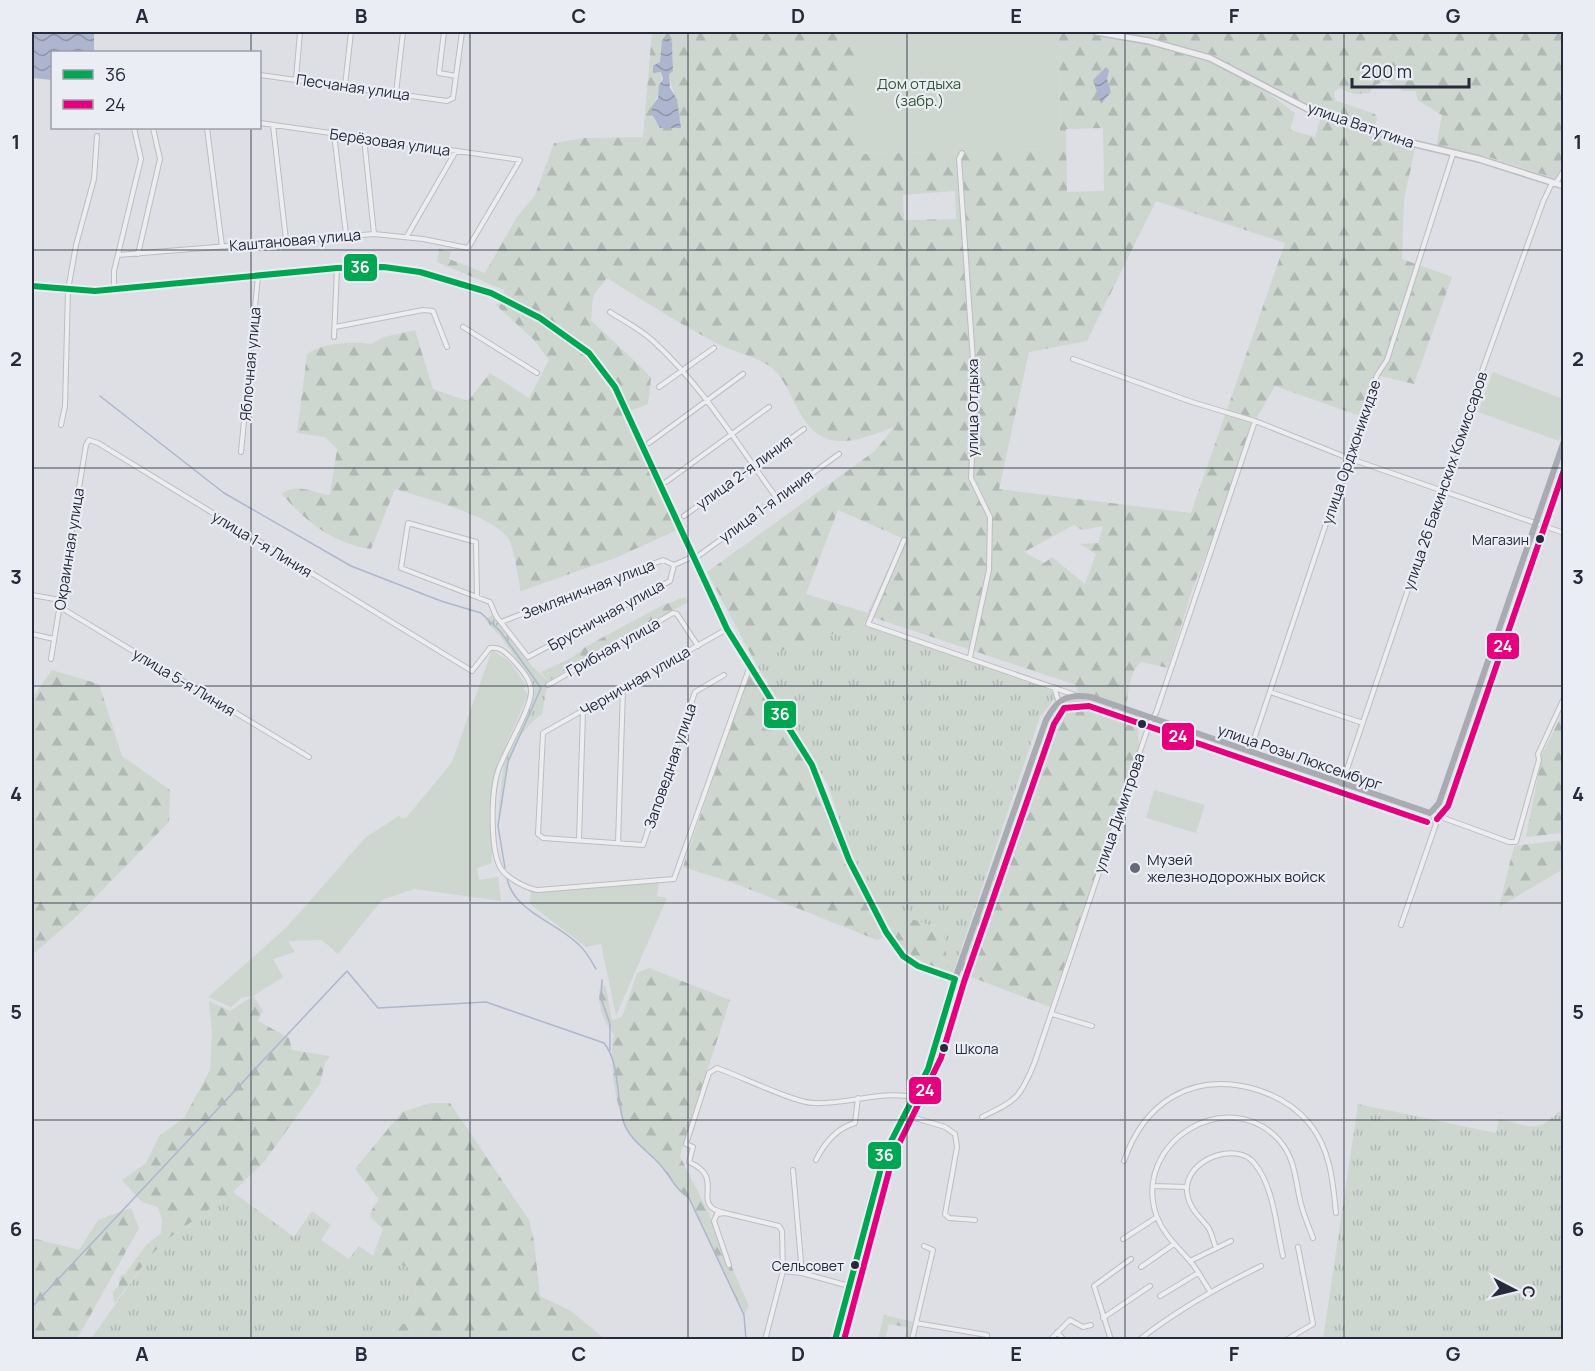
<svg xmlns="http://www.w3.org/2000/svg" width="1595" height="1371" viewBox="0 0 1595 1371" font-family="Manrope,sans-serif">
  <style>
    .grass { fill: url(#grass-tufts) }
    .forest { fill: url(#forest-firs); fill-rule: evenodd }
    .green { fill: #cdd6cf }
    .water { fill: url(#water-waves) }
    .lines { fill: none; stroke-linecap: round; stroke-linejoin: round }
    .stream { stroke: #adb6ce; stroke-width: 1.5 }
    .minor-casing { stroke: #bcbdc2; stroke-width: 6 }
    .tertiary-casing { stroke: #bcbdc2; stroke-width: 8 }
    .minor { stroke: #ededf0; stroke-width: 4 }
    .tertiary { stroke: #ededf0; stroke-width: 5 }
    .secondary { stroke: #a8abb1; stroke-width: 6 }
    .bus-1-casing { stroke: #ebedf4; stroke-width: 10 }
    .bus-2-casing { stroke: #ebedf4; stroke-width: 10 }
    .bus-1 { stroke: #00a651; stroke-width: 6 }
    .bus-2 { stroke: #e5007d; stroke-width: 6 }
    .grid { fill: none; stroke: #262a3b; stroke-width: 1.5; stroke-opacity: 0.55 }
    .bus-dot { fill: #262a3b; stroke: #ebedf4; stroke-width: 2 }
    .poi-dot { fill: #666976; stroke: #ebedf4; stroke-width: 2 }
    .labels { text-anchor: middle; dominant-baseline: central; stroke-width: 4.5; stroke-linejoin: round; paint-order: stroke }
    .bus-label { font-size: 14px; fill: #262a3b; stroke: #ebedf4; text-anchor: end }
    .park-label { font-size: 15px; fill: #345634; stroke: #ebedf4 }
    .street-label { font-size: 15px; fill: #262a3b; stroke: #ebedf4 }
    .poi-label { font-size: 15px; fill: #262a3b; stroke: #ebedf4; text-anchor: start }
    .line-badge { stroke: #ebedf4; stroke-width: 2 }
    .badge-label { font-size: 16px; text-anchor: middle; font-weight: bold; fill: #fff }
    .neatline { fill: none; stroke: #262a3b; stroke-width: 2 }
    .grid-label { font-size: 20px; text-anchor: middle; font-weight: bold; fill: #262a3b }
  </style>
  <defs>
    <pattern id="grass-tufts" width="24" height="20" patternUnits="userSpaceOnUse" patternTransform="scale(1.5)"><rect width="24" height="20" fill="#cdd6cf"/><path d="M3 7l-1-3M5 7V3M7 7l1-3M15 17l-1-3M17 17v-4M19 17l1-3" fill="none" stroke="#b0b8b3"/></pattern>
    <pattern id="forest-firs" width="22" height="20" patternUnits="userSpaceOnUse" patternTransform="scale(1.5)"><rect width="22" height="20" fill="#cdd6cf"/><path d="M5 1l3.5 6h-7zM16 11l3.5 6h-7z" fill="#b0b8b3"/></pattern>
    <pattern id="water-waves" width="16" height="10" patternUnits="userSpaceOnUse" patternTransform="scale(1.5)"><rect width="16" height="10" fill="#adb6ce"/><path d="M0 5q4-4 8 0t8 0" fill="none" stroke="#8d94a8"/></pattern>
  </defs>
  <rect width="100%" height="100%" fill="#dedfe4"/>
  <path class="grass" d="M493 614 510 633 531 665 548 681 542 714C502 744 507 780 497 824L504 762 524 721 535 687 501 637 485 620Z
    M863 624 1053 691 1056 697 1040 717 953 973 949 974 943 930 878 907 853 860 828 785 754 660Z
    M1358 1104 1496 1133 1499 1119C1535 1127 1536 1134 1563 1108V1339H1323Z
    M233 1192 294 1237 312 1211 331 1225 321 1240 349 1259 359 1246 373 1256 416 1270 415 1307 411 1323 396 1326 385 1339 90 1340 150 1256 169 1238Z"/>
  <path class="forest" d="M652 32H856L859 154 1060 149 1059 32H1563L1564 170 1557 179 1488 157 1436 147 1442 115 1417 100 1416 91H1404L1385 81 1375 85 1369 93 1354 94 1340 88 1334 92 1335 100 1375 114 1377 118 1375 126 1348 121 1416 144 1404 199 1402 259 1452 277 1414 384 1377 375 1363 417 1275 386 1255 421 1225 509 1193 587 1168 668 1141 662C1130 670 1127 695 1127 708L1136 711C1141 725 1136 734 1140 746L1050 1007 963 974 960 967 1026 794 1049 721 1060 701 1078 694 1076 685 872 617 863 624 754 660 707 572 875 451 894 427C874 434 849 446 828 439 797 429 793 385 772 368 754 355 733 352 714 342 677 322 642 300 607 278L593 296 591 320C610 340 633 357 651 378L648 404 622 414 677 530 615 558 521 591C517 576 516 554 509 540 496 516 421 497 395 489L371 549C334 544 306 522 282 494 294 482 315 493 330 495L337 449 325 437 297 433 307 354C322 343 353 341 371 344L384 337 415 330 433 389 468 401 490 373 529 398 549 360 534 340 496 305 502 302 504 290 437 262 439 249 451 252 449 259 485 273 517 217 535 195 554 143 585 138 643 137ZM662 40 672 42 673 70 669 74C670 88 678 96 677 111L652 106C666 87 660 63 662 40ZM1249 79 1322 113 1315 137 1290 130 1295 113ZM1103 128 1104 191 1067 192 1066 129ZM955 191 956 219 904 220 903 195ZM1156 201 1285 243 1191 513 999 489 1029 352 1087 341ZM838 510 902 538 868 613 806 594ZM1074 525 1082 530 1103 526 1098 543 1080 544 1096 554 1085 584 1052 557 1044 563 1024 552Z
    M685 597 688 602 548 681 541 672 573 657 585 647 661 606Z
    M52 670 99 684 122 756 170 790 169 822 77 916 32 955V698Z
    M752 673 810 766 821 791 837 840 885 937 877 940 731 882 683 867 748 676Z
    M1563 712V833L1526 837 1542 755Z
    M1563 840V869L1499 907 1514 846Z
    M878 907 943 930 949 974C902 954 902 951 878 907Z
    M649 968 730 1000 680 1156 708 1212 749 1306 744 1315 689 1199C675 1188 673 1180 662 1167 653 1155 639 1146 630 1134 616 1115 608 1057 614 1035 602 1020 596 1002 601 983L606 987 612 1020 622 1017 637 973Z
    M253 996 263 1010 258 1021 289 1038 292 1050 330 1056 325 1063 320 1084 264 1162 233 1192 169 1238 150 1256 114 1304 113 1292 119 1285 120 1276 125 1274 146 1245 161 1233 162 1220 158 1207 142 1202 122 1180 146 1163 159 1136 184 1118 210 1070 212 1033 209 1001 230 1011Z
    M431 1103H450L529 1220 534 1241 540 1296 571 1311 605 1339H385L396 1326 411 1322 415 1307 416 1270 373 1256 383 1229 371 1218 370 1213 379 1199 355 1169 402 1112Z
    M131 1208 139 1228 77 1339H32V1238L79 1250 98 1220Z
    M884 1315 914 1322 910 1339H905L907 1327 889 1324 885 1339H878Z"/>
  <path class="green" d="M856 32H1059L1060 149 858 154Z
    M1493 372 1563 399V430L1559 441 1478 412Z
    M492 650 509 661 526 685 524 689 528 695 498 763 492 789V863L477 868 479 880 498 877 501 901 414 889 382 900 338 954 322 940 288 941 295 952 273 959 283 977 253 996 241 998 231 1007 208 997 286 928 366 837 399 816 402 819 407 817 452 762Z
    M1154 790 1205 805 1196 833 1146 818Z
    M659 883 657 896 667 898 616 1016 601 944 586 947 530 904 531 892Z"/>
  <path class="water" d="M32 32H94V52H52V80L32 78Z
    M668 37 672 42 673 71 669 74 670 88 677 99 681 128H660L652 114V106L658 98 659 85 663 79 661 72 653 73V66L660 62 662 40Z
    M1106 67 1109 70 1107 79 1111 92 1101 104 1093 80Z"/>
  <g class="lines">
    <path class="stream" d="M100 396 224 493 351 566 441 601 481 613 500 631 541 688 508 762 498 826 505 868
      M507 878C513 912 559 923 580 946 587 952 591 961 596 969
      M602 980 601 998 610 1024V1050
      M32 1307 347 971 378 1008 486 1002 604 1043C620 1063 616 1096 623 1120 628 1140 650 1152 662 1167 673 1180 674 1188 689 1198L744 1315 746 1340"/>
    <defs>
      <path id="minor" d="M444 32 439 73 456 76
        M260 75 447 101 453 98 462 32
        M296 79 300 32
        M345 86 351 32
        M396 93 403 32
        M273 125 286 240
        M207 128 222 246
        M334 134 346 234
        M364 138 374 234
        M962 153 959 159 975 389 971 478 990 517 989 570 970 657
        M407 236 456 151
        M138 254 160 159 153 128
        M118 255 374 234 423 239 468 248 520 160 260 123
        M114 289V271L141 159 134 128
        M610 312C624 321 640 329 652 340 702 385 737 444 776 497
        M335 327 423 310 433 311 447 347
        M463 327 537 373
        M334 337 337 268
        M1073 359 1192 402 1255 421 1348 458 1564 533
        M659 387 714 348
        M61 425 65 406 68 290 76 245 94 179 97 136
        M649 443 743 374
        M241 452 258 276
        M666 482 769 407
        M684 516 804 429
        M904 540 868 624 1075 695
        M694 559 839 454
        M674 565 692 557
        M32 595 60 600
        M477 596 476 542 408 523 401 568 490 602 496 616 528 657 670 581 674 565
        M60 607 309 757
        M501 622 663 560 674 565
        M32 634 54 639
        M51 659 86 445 89 440 98 443 472 671 490 648C500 646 506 653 513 660 520 668 531 679 531 691 532 707 504 752 498 771 491 792 490 847 500 867 505 877 527 889 538 890L674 879 750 666
        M724 675 695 692 643 845 543 838 538 834 543 733 727 629
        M548 685 673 613 677 614 698 646
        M1054 687 1058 700
        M1270 692 1363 723
        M1250 751 1348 458 1377 375 1387 360 1453 154
        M1342 784 1482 371 1543 202 1551 185 1556 183 1564 170
        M1430 813 1509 842H1516L1539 760 1538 754 1564 698
        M579 840 583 712
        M618 843 623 689
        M1401 925 1436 824 1433 816
        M1052 1014 1092 1026
        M905 1115 945 1127 955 1134 957 1147 945 1214 949 1218 975 1220
        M982 1117C1016 1100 1019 1100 1034 1064L1150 722 1156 713 1255 421
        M816 1160C824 1144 837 1128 855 1123L858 1098
        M1124 1161C1144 1103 1190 1073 1251 1088 1274 1094 1293 1104 1309 1123 1330 1148 1333 1181 1336 1213
        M793 1170 802 1273
        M1154 1186 1187 1187
        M725 1213C721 1212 714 1210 711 1207 700 1195 721 1176 689 1162L693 1147 686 1144 709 1073 717 1068C740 1076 793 1102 813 1103 848 1105 879 1090 914 1097
        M1123 1239 1157 1217
        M1216 1248C1213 1241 1212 1233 1208 1227 1198 1215 1189 1208 1187 1192 1184 1159 1238 1140 1255 1164 1274 1188 1276 1226 1283 1256
        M1190 1261 1231 1241
        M729 1265 714 1221 717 1214 725 1213 779 1226 782 1231 783 1271 765 1340
        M1141 1267 1174 1244
        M783 1271 802 1273 849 1286
        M1210 1291C1203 1281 1198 1270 1190 1261 1178 1247 1164 1235 1157 1217 1130 1144 1227 1083 1279 1140 1296 1159 1295 1181 1301 1204 1304 1216 1309 1227 1313 1238
        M1160 1296 1198 1273
        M1103 1318 1150 1286
        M916 1323 987 1335V1340
        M1057 1332 1064 1340
        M912 1340 933 1250 924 1246
        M1050 1340 1070 1320 1083 1327 1091 1325
        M1111 1340 1094 1286 1131 1259
        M1139 1340C1177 1310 1218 1287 1261 1266
        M1286 1340 1313 1324 1298 1247"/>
      <path id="tertiary" d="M1096 32 1149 41 1210 58 1310 110 1416 144 1479 159 1564 186
        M32 286 95 291 337 268 384 267 420 272 491 293 540 318 589 353 615 387 727 629 812 765 849 860 886 932 903 956 918 966 955 979"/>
    </defs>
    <use href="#minor" class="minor-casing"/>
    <use href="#tertiary" class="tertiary-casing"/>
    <use href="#minor" class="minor"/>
    <use href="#tertiary" class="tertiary"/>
    <path class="secondary" d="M835 1340 872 1194 885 1153 933 1055 955 979 1046 720C1057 699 1068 693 1091 697L1430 813 1439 803 1564 441"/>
    <defs>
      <path id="bus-1" d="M32 286 95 291 337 268 384 267 420 272 491 293 540 318 589 353 615 387 727 629 812 765 849 860 886 932 903 956 918 966 955 979
        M835 1340 885 1153 928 1069 955 979"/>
      <path id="bus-2" d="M1437 819 1448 806 1564 470
        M844 1340 893 1156 941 1058 964 982 1054 724 1064 708 1089 706 1427 822"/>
    </defs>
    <use href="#bus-1" class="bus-1-casing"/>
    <use href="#bus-2" class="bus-2-casing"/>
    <use href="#bus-1" class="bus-1"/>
    <use href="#bus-2" class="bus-2"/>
  </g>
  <path class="grid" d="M251 32V52M470 32V1340M688 32V1340M907 32V1340M1125 32V1340M1344 32V1340M251 128V1340M32 250H1564M32 468H1564M32 686H1564M32 903H1564M32 1120H1564"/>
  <g class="bus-dot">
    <circle cx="1540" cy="539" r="5"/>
    <circle cx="1142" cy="724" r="5"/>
    <circle cx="944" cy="1048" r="5"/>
    <circle cx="855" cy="1265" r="5"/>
  </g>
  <circle class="poi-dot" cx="1135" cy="868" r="6"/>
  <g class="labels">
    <g class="bus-label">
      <text x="1529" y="539">Магазин</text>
      <text x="955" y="1048" text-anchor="start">Школа</text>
      <text x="844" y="1265">Сельсовет</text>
    </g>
    <g class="park-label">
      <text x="919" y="83">Дом отдыха<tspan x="919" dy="17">(забр.)</tspan></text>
    </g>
    <g class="street-label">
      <text transform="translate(353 87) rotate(8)">Песчаная улица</text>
      <text transform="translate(1361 125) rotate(19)">улица Ватутина</text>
      <text transform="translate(390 142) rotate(8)">Берёзовая улица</text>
      <text transform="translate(295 240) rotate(-5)">Каштановая улица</text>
      <text transform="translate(250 364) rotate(-85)">Яблочная улица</text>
      <text transform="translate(972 408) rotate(-90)">улица Отдыха</text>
      <text transform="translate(1351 452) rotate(-71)">улица Орджоникидзе</text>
      <text transform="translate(744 472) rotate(-36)">улица 2-я линия</text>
      <text transform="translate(1445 481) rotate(-71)">улица 26 Бакинских Комиссаров</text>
      <text transform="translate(766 506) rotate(-36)">улица 1-я линия</text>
      <text transform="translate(262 544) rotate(31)">улица 1-я Линия</text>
      <text transform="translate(69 549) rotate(-81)">Окраинная улица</text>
      <text transform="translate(588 589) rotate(-21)">Земляничная улица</text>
      <text transform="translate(606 615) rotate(-29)">Брусничная улица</text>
      <text transform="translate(613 647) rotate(-29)">Грибная улица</text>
      <text transform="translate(635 681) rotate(-30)">Черничная улица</text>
      <text transform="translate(184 682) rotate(31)">улица 5-я Линия</text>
      <text transform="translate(1300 757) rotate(19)">улица Розы Люксембург</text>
      <text transform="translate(670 766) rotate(-71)">Заповедная улица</text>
      <text transform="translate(1119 813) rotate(-71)">улица Димитрова</text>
    </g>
    <g class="poi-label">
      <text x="1147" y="859">Музей<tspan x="1147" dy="17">железнодорожных войск</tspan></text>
    </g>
  </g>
  <g class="line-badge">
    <rect x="343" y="253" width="35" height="29" rx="6" fill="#00a651"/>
    <rect x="1486" y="632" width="34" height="28" rx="6" fill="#e5007d"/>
    <rect x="763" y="700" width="34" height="29" rx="6" fill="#00a651"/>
    <rect x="1161" y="722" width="34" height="29" rx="6" fill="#e5007d"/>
    <rect x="908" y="1076" width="34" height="29" rx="6" fill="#e5007d"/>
    <rect x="867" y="1141" width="35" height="29" rx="6" fill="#00a651"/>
  </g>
  <g class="badge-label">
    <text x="360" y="273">36</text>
    <text x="1503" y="652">24</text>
    <text x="780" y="720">36</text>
    <text x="1178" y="742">24</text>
    <text x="925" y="1096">24</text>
    <text x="884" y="1161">36</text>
  </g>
  <rect width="1595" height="1371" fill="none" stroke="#ebedf4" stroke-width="66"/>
  <rect x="51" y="51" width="210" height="78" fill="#ebedf4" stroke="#9c9faa" stroke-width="1.5"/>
  <rect x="63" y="70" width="30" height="9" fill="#00a651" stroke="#9c9faa" stroke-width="1.5"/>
  <text x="105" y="81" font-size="18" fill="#262a3b">36</text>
  <rect x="63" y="100" width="30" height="9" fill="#e5007d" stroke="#9c9faa" stroke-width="1.5"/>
  <text x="105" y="111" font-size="18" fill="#262a3b">24</text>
  <g transform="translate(1514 1290) rotate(97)" stroke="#ebedf4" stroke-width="4.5" paint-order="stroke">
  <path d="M0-4.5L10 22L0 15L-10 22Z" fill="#262a3b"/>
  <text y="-9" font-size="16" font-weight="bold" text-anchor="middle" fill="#262a3b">С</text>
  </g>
  <path d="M1352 78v9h117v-9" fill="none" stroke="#262a3b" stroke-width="3"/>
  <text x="1361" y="78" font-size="18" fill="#262a3b" stroke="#ebedf4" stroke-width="4.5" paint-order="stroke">200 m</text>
  <rect x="33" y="33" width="1529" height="1305" class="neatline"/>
  <g class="grid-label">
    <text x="142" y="23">A</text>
    <text x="361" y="23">B</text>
    <text x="579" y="23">C</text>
    <text x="798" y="23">D</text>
    <text x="1016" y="23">E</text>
    <text x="1234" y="23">F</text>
    <text x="1453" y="23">G</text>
    <text x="16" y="149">1</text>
    <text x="1578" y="149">1</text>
    <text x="16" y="366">2</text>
    <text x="1578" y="366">2</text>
    <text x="16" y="584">3</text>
    <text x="1578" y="584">3</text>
    <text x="16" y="801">4</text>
    <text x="1578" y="801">4</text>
    <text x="16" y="1019">5</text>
    <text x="1578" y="1019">5</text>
    <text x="16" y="1236">6</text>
    <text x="1578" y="1236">6</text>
    <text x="142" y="1361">A</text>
    <text x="361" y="1361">B</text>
    <text x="579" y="1361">C</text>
    <text x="798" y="1361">D</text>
    <text x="1016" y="1361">E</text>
    <text x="1234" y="1361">F</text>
    <text x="1453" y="1361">G</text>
  </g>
</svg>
